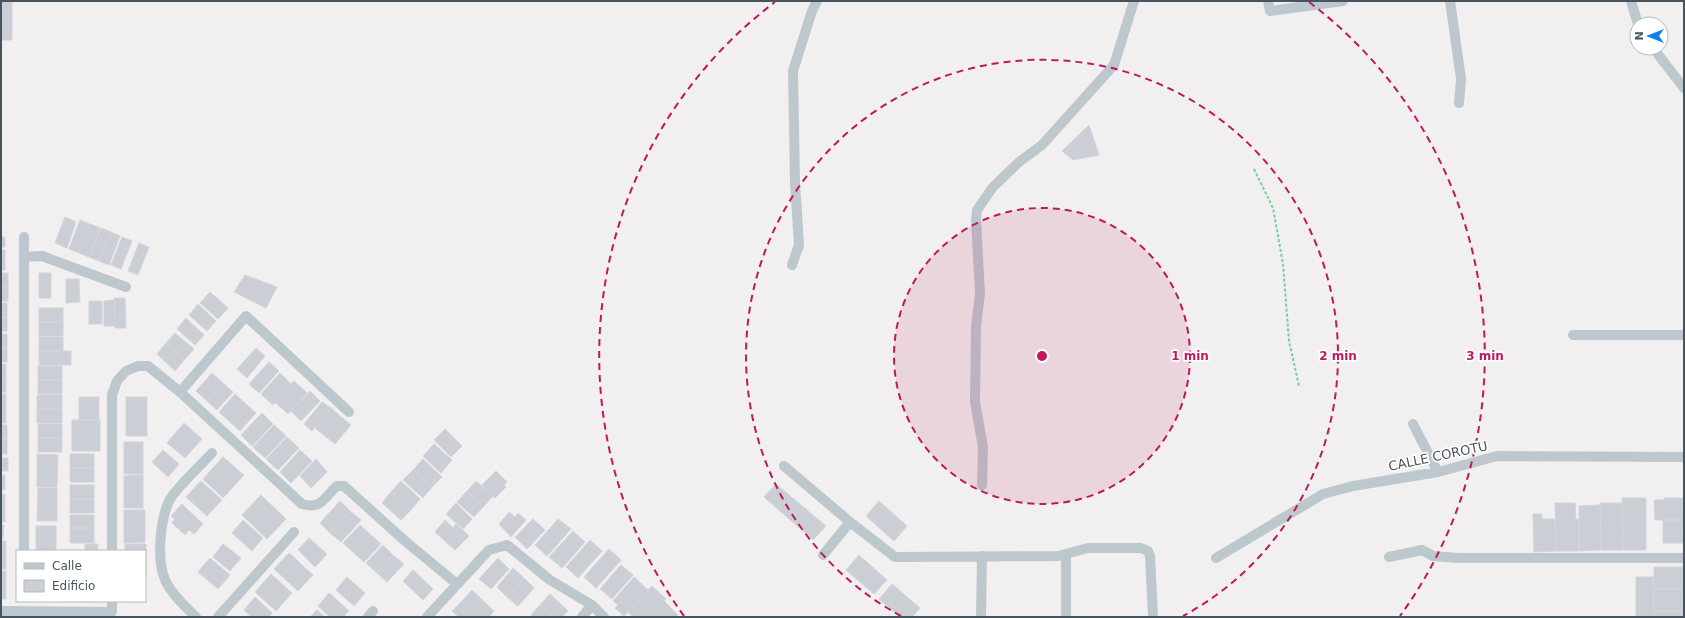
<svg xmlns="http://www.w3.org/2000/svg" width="1685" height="618" viewBox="0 0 1685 618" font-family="'DejaVu Sans',sans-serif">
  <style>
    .building { fill: #cbced4; stroke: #d2d5db }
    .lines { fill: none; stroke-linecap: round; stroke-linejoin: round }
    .path { stroke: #72d09a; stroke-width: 2; stroke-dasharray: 3 2; stroke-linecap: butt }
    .street { stroke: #bcc8ce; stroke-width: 10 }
    .ring { fill: none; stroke: #c2185b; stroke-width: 2; stroke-dasharray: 7 5 }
    .labels { text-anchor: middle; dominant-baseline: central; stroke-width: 3.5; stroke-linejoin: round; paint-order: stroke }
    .street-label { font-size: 13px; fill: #46545d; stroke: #fff }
    .centre { fill: #c2185b; stroke: #fff; stroke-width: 2 }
    .ring-label { font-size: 12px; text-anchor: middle; font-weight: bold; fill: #c2185b; stroke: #fff; stroke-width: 3.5; stroke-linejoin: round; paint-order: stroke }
  </style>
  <rect width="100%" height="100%" fill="#f1efef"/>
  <path class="building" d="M1 1H12V40H1Z
    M1089 125 1099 155 1073 160 1062 151Z
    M65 217 76 222 67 248 55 243Z
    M80 220 90 224 79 253 69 249Z
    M90 224 100 228 89 257 79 253Z
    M101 228 111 232 99 261 89 257Z
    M111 232 120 236 109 265 99 261Z
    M1 237H5V247H1Z
    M122 237 132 241 121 269 111 265Z
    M139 243 149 247 138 275 128 271Z
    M1 250H5V260H1Z
    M1 260H5V270H1Z
    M1 273H8V287H1Z
    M39 273H51V298H39Z
    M245 275 277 287 266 308 234 292Z
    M66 279H79L80 302 66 303Z
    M1 287H8V301H1Z
    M210 292 228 308 218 319 200 303Z
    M114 298H125L126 328H115Z
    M114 300 115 326H104V301Z
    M89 301H102V324H89Z
    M1 303H7V317H1Z
    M198 304 216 321 207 331 189 315Z
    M39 308H63V322H39Z
    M1 317H7V331H1Z
    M186 318 204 335 195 345 177 329Z
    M39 322H63V336H39Z
    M175 333 194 349 184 360 166 343Z
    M1 334H7V348H1Z
    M39 337H63V351H39Z
    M166 343 184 360 175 371 157 354Z
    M1 348H7V362H1Z
    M256 348 265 356 247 378 237 369Z
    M39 351H71V365H39Z
    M269 362 279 371 259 393 249 384Z
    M1 364H6V377H1Z
    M38 366H62V380H38Z
    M212 373 223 383 207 401 196 391Z
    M280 373 291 384 273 405 261 394Z
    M1 377H6V392H1Z
    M38 380H62V394H38Z
    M294 381 307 393 288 414 275 402Z
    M223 383 233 392 217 410 207 401Z
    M310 391 320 401 301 421 291 411Z
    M1 394H6V408H1Z
    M235 394 246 404 230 422 219 412Z
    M37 395H62V409H37Z
    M79 397H99V420H79Z
    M126 397H147V436H126Z
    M322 402 331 408 312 431 304 424Z
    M246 404 256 413 240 431 230 422Z
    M1 408H6V423H1Z
    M331 408 340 416 325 436 315 428Z
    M37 409H62V423H37Z
    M262 413 273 424 252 446 241 435Z
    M340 416 351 425 335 444 325 436Z
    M72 420H100V451H72Z
    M184 423 202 439 185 458 167 443Z
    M38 424H62V438H38Z
    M1 425H7V439H1Z
    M274 425 286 436 265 458 253 447Z
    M445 429 462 446 451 457 434 440Z
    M287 437 299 448 278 470 266 459Z
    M38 438H62V452H38Z
    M1 439H7V454H1Z
    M124 442H143V474H124Z
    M434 444 452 460 441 473 423 456Z
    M163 450 179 464 168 477 152 462Z
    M300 450 312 461 291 483 280 472Z
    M37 454 58 455 57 487H37Z
    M70 454H94V468H70Z
    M223 457 244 475 223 498 203 479Z
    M1 458H8V471H1Z
    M316 459 327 472 311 488 300 476Z
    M423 459 442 477 432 487 413 470Z
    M70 468H94V482H70Z
    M413 470 432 487 423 498 403 480Z
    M496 471 507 482 504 485 506 487 495 498 482 485Z
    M1 475H5V490H1Z
    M143 475V508H124V476Z
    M201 481 222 500 207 516 186 497Z
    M401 481 420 499 411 510 391 492Z
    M476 481 493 496 483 507 467 491Z
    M776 484 826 526 813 540 764 497Z
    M70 485H94V499H70Z
    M38 488H57V521H37Z
    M467 491 483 507 474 517 457 502Z
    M391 492 411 510 401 520 382 503Z
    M1 494H5V507H1Z
    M261 495 286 519 267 539 242 515Z
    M1622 498H1646V550H1623Z
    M1664 498H1684V520H1655L1654 500H1664Z
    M70 499H94V513H70Z
    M340 501 350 511 330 533 320 523Z
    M879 501 907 526 894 541 866 516Z
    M456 503 472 519 463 529 446 514Z
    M1555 503H1575L1576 520 1579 519V551H1556Z
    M1600 503H1622L1623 550H1601Z
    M182 504 203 524 194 534 189 530 185 535 172 523 175 519 171 516Z
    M1600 505 1601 550 1579 551V506Z
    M1 507H5V522H1Z
    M124 510H145V542L124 543Z
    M350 511 361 520 341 542 330 533Z
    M509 512 515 517 518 513 526 520 511 537 499 524Z
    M1533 514H1542V519H1555L1556 551 1534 552Z
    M70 515H94V528H70Z
    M533 519 545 530 527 549 515 537Z
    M558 519 571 529 547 556 535 545Z
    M243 520 263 538 252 551 232 533Z
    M445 520 453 528 456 524 469 536 455 550 435 532Z
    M1663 520H1684V543H1663Z
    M1 525H4L3 539H1Z
    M360 525 371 535 354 553 343 543Z
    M36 526H56V551H36Z
    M70 528H94V543H70Z
    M573 531 585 542 562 568 549 557Z
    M371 535 381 544 364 562 354 553Z
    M309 538 327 554 315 567 298 550Z
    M590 540 602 551 578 578 566 567Z
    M1 541H6V554L1 555Z
    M85 544H98V551H85Z
    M125 544H146V575L145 551H125Z
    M223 544 241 558 230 571 213 557Z
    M383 545 393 555 377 573 366 563Z
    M609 549 621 560 596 588 584 577Z
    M289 553 313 575 298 591 274 569Z
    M6 554V569H1V555Z
    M393 555 404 564 387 582 377 573Z
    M859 555 887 580 874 594 846 570Z
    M210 558 230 575 218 589 198 572Z
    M498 558 509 569 491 589 479 579Z
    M621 565 633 575 612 599 600 589Z
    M1654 567H1684V589H1654Z
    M513 568 524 578 507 597 497 587Z
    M413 570 433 589 423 600 403 581Z
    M1 571H6V584H1Z
    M271 574 292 593 276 611 255 592Z
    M347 577 365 593 354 606 336 590Z
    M634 577 648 590 624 616 615 608 618 605 613 601Z
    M1636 577H1654V617H1636Z
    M524 578 534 588 518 606 507 597Z
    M1 584H6V599H1Z
    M892 584 920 608 912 617H900L879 599Z
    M652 586 666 599 649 617H633L628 612Z
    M1654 589H1684V611H1654Z
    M472 590 494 611 489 617H479L462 601Z
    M329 593 349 611 343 617H330L318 606Z
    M550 594 568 611 562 617H554L540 605Z
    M255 597 272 613 269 617H252L244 610Z
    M462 601 479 617H459L452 611Z
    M664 601 678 615 675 617H649Z
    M540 605 554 617H533L531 615Z
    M317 610 325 617H310Z
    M1654 611H1684V617H1654Z"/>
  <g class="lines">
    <path class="path" d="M1254 169 1273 208 1283 264 1289 341 1299 386"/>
    <path class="street" d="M1268 1 1270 11 1343 1
      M1450 1 1461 79 1459 103
      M1631 1 1638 24
      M1653 48 1684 88
      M24 237V551
      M24 257 42 256 126 287
      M792 265 799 245 795 183 793 71 812 11 817 1
      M1573 335H1684
      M180 392 246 316 349 412
      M1413 424 1438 472
      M784 466 850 522 895 557 1058 556 1088 548H1141L1148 551 1150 556 1153 617
      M982 485 983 447 975 402 976 327 980 293 976 220 977 210 993 187 1019 162 1042 145 1114 65 1134 1
      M112 551V395L117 381 126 371 138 366H148L180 392 302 504C322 510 323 498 337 486H344L405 541 457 584
      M823 555 850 522
      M1389 557 1422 550 1433 556 1458 558H1684
      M1216 558 1323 494 1353 486 1438 472 1497 456 1684 457
      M1 611 112 612V601
      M196 617C185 606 173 596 166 582 156 562 160 521 169 501 174 490 203 463 212 453
      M218 617 294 532
      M368 617 373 611
      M427 617 489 550 507 545 550 580 592 605 604 617
      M582 617 592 605
      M981 617 982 556
      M1066 617V554"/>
  </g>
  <circle cx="1042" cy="356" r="148" fill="#c2185b" fill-opacity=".12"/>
  <g class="ring">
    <circle cx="1042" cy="356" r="148"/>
    <path d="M901 616A296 296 0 1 1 1183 616"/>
    <path d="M684 616A443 443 0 0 1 775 2M1309 2A443 443 0 0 1 1400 616"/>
  </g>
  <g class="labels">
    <g class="street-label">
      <text transform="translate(1438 456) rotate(-12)">CALLE COROTU</text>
    </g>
  </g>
  <circle cx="1042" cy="356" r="6" class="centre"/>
  <g class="ring-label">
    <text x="1190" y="360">1 min</text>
    <text x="1338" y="360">2 min</text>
    <text x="1485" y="360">3 min</text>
  </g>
  <rect width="1685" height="618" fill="none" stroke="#46545d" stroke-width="4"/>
  <rect x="16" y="550" width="130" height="52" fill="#ffffff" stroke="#b5bbbe"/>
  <rect x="24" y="563" width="20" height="6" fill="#bcc8ce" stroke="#b5bbbe"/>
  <text x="52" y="570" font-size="12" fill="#46545d">Calle</text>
  <rect x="24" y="580" width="20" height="12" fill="#cbced4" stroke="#b5bbbe"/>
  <text x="52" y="590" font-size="12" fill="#46545d">Edificio</text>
  <g transform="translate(1649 36) rotate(270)"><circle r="19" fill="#ffffff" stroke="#b5bbbe"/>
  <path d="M0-3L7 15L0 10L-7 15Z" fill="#1181e9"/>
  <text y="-6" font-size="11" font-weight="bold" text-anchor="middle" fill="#46545d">N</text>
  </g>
</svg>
